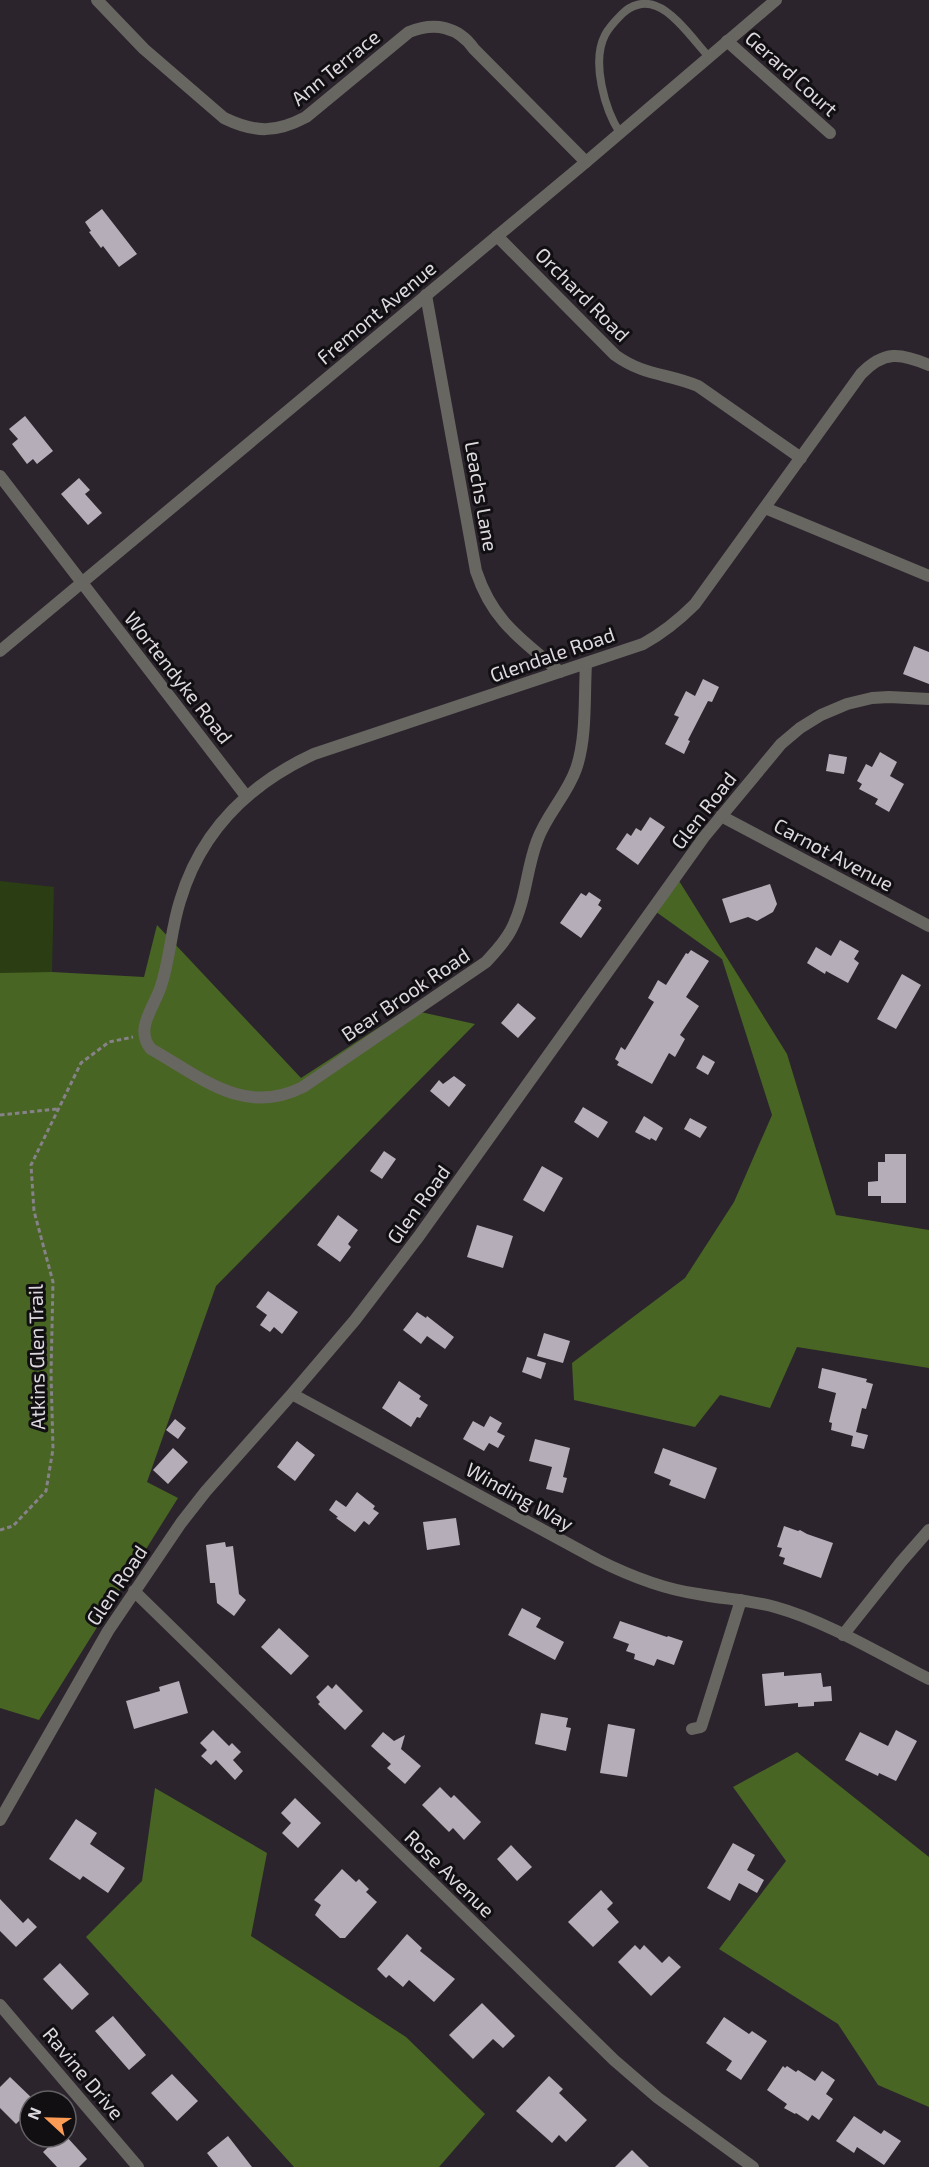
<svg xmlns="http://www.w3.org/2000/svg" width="929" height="2167" viewBox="0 0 929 2167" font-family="'Exo 2',sans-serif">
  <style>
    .green { fill: #2a3d13 }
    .forest { fill: #486523 }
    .building { fill: #b5adb8 }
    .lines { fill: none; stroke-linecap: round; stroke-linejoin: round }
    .path { stroke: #878289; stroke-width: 3; stroke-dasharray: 4.5 3; stroke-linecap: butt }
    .service { stroke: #686661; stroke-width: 8 }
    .minor { stroke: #686661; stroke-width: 12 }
    .tertiary { stroke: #686661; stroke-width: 12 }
    .labels { text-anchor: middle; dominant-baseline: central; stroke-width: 6; stroke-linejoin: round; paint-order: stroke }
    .street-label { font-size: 20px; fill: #ddd9df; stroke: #110f12 }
  </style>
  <rect width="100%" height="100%" fill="#2b242d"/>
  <path class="green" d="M0 881 54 887 52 972 0 982Z"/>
  <path class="forest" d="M676 876 787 1054 836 1215 929 1230V1368L797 1347 770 1408 720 1395 695 1427 574 1400 572 1363 685 1278 734 1202 772 1115 722 959 652 909Z
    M157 925 301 1078 407 1009 475 1024 216 1286 147 1482 178 1498 39 1720 0 1708V973L52 972 144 977Z
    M797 1752 929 1857V2107L878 2085 838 2024 719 1949 786 1861 733 1787Z
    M155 1788 267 1853 251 1936 406 2037 485 2114 439 2167H294L86 1937 142 1881Z"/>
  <path class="building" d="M102 209 137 254 119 267 103 246 101 248 89 232 91 231 85 222Z
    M25 416 53 451 37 464 33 459 27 464 12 444 18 439 9 429Z
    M79 478 90 490 85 494 102 513 88 525 61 494Z
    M914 646 929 652V684L903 674Z
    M703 679 719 687 712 702 708 701 688 740 690 741 684 754 665 744 679 717 674 715 686 691 695 696Z
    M880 752 897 762 890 776 904 784 889 812 875 804 878 799 859 789 862 784 857 781 866 764 872 767Z
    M829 754 847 757 844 774 826 771Z
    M650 817 665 827 638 865 616 849 627 833 631 836 636 828 641 831Z
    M770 884 777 904 773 912 757 921 748 917 730 923 722 899Z
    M589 892 601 900 598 905 602 908 581 938 560 923 581 893 586 896Z
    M840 940 859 951 854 959 859 963 848 983 826 971 825 974 807 963 816 947 831 956Z
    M691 950 709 961 686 997 699 1006 680 1035 685 1039 675 1057 669 1053 652 1084 617 1065 619 1062 615 1059 621 1047 625 1050 654 1002 648 998 658 980 666 985 686 953 688 954Z
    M902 974 921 985 896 1029 877 1019Z
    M518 1003 536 1018 518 1038 501 1023Z
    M703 1055 715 1062 708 1075 696 1068Z
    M454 1076 466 1085 449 1107 430 1091 439 1080 443 1084Z
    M583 1107 608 1122 598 1138 574 1122Z
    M644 1116 663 1128 656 1141 651 1138 650 1140 635 1132Z
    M690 1118 707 1127 700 1138 684 1129Z
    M384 1151 396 1159 382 1179 370 1171Z
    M885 1154H906V1203H881V1196H868V1182L878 1181V1162H885Z
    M542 1166 563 1178 544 1212 523 1200Z
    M338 1215 358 1230 348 1244 351 1247 340 1262 317 1245Z
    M477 1225 513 1236 503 1268 467 1257Z
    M268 1291 298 1312 282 1334 274 1327 270 1332 260 1325 267 1315 256 1307Z
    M417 1312 426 1318 427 1316 454 1337 445 1349 427 1336 421 1344 403 1330Z
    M544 1333 570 1341 563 1363 537 1356Z
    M527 1357 546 1363 541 1379 522 1372Z
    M822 1368 867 1379 866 1382 873 1384 866 1409 862 1408 856 1432 868 1435 864 1449 851 1446 853 1436 831 1430 832 1423 829 1422 836 1393 818 1388Z
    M399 1381 421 1396 419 1399 428 1405 420 1418 417 1417 411 1427 382 1408Z
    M490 1416 502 1423 497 1432 505 1436 498 1448 489 1443 484 1451 463 1439 473 1421 484 1427Z
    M175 1419 186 1428 178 1439 166 1430Z
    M535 1439 570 1448 563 1477 567 1478 563 1493 546 1489 552 1467 529 1461Z
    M297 1441 315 1455 295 1481 277 1467Z
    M173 1448 188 1462 168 1484 153 1470Z
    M663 1448 717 1468 705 1499 669 1485 671 1480 654 1473Z
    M357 1492 375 1506 373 1509 379 1513 369 1525 364 1521 355 1532 336 1518 338 1517 329 1510 336 1500 346 1507Z
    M456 1518 460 1545 427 1550 423 1522Z
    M784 1526 798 1531 800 1530 807 1534 833 1543 821 1578 783 1564 785 1558 779 1556 782 1548 777 1547Z
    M225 1542 226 1547 233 1546 239 1594 246 1600 234 1616 217 1603 215 1583H210L206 1545Z
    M522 1608 541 1618 536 1627 564 1642 555 1660 508 1635Z
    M620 1621 667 1637 668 1636 683 1641 674 1665 657 1659 654 1666 634 1659 635 1654 626 1651 629 1644 613 1638Z
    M279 1628 309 1656 291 1675 261 1647Z
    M784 1672V1676L821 1673 823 1687 831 1686 832 1701 814 1702V1706L798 1707V1703L765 1706 762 1674Z
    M179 1681 188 1713 134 1729 126 1701 160 1691 159 1687Z
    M336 1684 363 1711 345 1730 318 1704 320 1702 316 1697 328 1685 332 1689Z
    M541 1713 568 1718 566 1727 571 1728 566 1751 535 1744Z
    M608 1724 635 1729 627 1777 600 1773Z
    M213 1730 229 1746 232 1743 241 1752 233 1760 243 1771 235 1780 216 1760 211 1765 201 1756 207 1750 200 1743Z
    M896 1730 917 1741 896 1781 879 1773 878 1776 845 1760 860 1732 888 1746Z
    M383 1732 394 1741 405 1735 401 1749 421 1766 405 1784 387 1768 391 1764 371 1746Z
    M440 1787 451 1798 454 1795 481 1822 464 1840 453 1828 449 1832 422 1805Z
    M295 1798 321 1823 298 1848 282 1833 291 1823 281 1813Z
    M76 1819 97 1833 90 1844 125 1868 108 1893 83 1876 80 1880 49 1859Z
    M733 1843 755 1855 747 1870 764 1880 757 1893 739 1883 730 1901 707 1888Z
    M511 1845 532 1867 517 1881 497 1859Z
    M342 1869 356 1882 359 1879 369 1889 366 1892 377 1902 345 1938H340L315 1915 321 1905 314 1900Z
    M601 1890 613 1903 607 1909 619 1922 593 1947 568 1922Z
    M0 1899 23 1923 28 1918 37 1927 16 1947 0 1931Z
    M407 1934 422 1948 420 1951 455 1979 434 2002 409 1980 403 1987 389 1975 386 1978 377 1969Z
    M635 1945 640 1950 644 1945 662 1963 669 1956 681 1967 651 1996 618 1962Z
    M60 1963 89 1994 72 2010 43 1979Z
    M482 2003 515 2036 503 2048 493 2039 473 2059 449 2035Z
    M113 2016 146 2055 129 2070 95 2031Z
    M724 2017 749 2034 752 2031 767 2041 741 2080 726 2070 732 2061 706 2043Z
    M783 2066 785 2068 787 2066 796 2072 798 2070 815 2081 822 2071 835 2080 826 2094 833 2099 819 2120 812 2115 808 2121 796 2113 795 2114 784 2108 787 2104 767 2090Z
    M172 2074 198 2101 177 2121 151 2093Z
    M549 2076 563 2089 559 2093 587 2120 566 2142 559 2135 552 2143 516 2111Z
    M10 2077 35 2101H30V2110L16 2124 0 2108V2087Z
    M854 2116 881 2134 884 2130 901 2141 884 2165 857 2147 854 2153 836 2141Z
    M66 2136 87 2159 79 2167H57L43 2152 59 2137Z
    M228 2136 252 2167H218L207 2153Z
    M632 2150 649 2167H615Z"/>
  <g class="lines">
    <path class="path" d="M0 1115 57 1109
      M0 1530 13 1526 46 1491 53 1449 51 1374 53 1282 34 1211 31 1165 81 1063 109 1042 133 1037"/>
    <path class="service" d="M620 133C605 110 591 62 605 35 609 27 616 20 622 14 631 5 644 1 656 6 674 12 696 43 709 57"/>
    <path class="minor" d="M97 0 144 49 224 118C255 133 276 133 306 117L409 32C434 22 458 26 474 49L586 162
      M727 41 830 133
      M497 236 615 355C644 376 667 373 698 386L801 458
      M426 295 476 571C493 622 521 639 560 672
      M0 476 246 796
      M765 508 929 576
      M586 664C584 696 587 738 576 769 567 795 546 815 537 841 526 870 526 902 511 930 505 942 495 952 486 962L303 1087C244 1117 201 1077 151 1049 134 1029 154 1008 161 986 170 959 171 929 180 901 201 830 249 784 314 754L643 644C663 633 679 620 695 604L861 374C884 350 901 353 929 365
      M721 816 929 926
      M292 1394 598 1560C630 1576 662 1589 698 1594 724 1599 750 1600 775 1607 826 1621 882 1655 929 1679
      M134 1591 614 2060 658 2098 753 2167
      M843 1635 901 1562 929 1530
      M692 1729 701 1727 741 1600
      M0 1820 108 1631 181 1523 206 1491 292 1394 355 1320 419 1236 704 837 781 744 800 728 821 715 847 704 872 698 889 697 929 699
      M0 2005 138 2167"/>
    <path class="tertiary" d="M0 651 586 162 776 0"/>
  </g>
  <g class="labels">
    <g class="street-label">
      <text transform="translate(335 67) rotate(-39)">Ann Terrace</text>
      <text transform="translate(792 73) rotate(42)">Gerard Court</text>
      <text transform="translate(583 294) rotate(45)">Orchard Road</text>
      <text transform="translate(376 312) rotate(-40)">Fremont Avenue</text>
      <text transform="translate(482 496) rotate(80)">Leachs Lane</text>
      <text transform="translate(552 654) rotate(-19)">Glendale Road</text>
      <text transform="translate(179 677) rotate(52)">Wortendyke Road</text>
      <text transform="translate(703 810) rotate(-52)">Glen Road</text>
      <text transform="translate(834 854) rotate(28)">Carnot Avenue</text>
      <text transform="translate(405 994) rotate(-34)">Bear Brook Road</text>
      <text transform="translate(418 1204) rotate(-54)">Glen Road</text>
      <text transform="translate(36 1357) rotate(-91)">Atkins Glen Trail</text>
      <text transform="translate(520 1496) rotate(29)">Winding Way</text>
      <text transform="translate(116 1585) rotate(-56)">Glen Road</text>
      <text transform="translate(450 1873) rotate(44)">Rose Avenue</text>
      <text transform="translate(84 2073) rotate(50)">Ravine Drive</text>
    </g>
  </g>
  <g transform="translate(48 2119) rotate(292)"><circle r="28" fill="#110f12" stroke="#636064" stroke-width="1.5"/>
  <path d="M0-4.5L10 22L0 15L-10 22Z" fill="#fd9c55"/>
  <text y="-9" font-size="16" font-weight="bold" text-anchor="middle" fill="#ddd9df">N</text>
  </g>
</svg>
